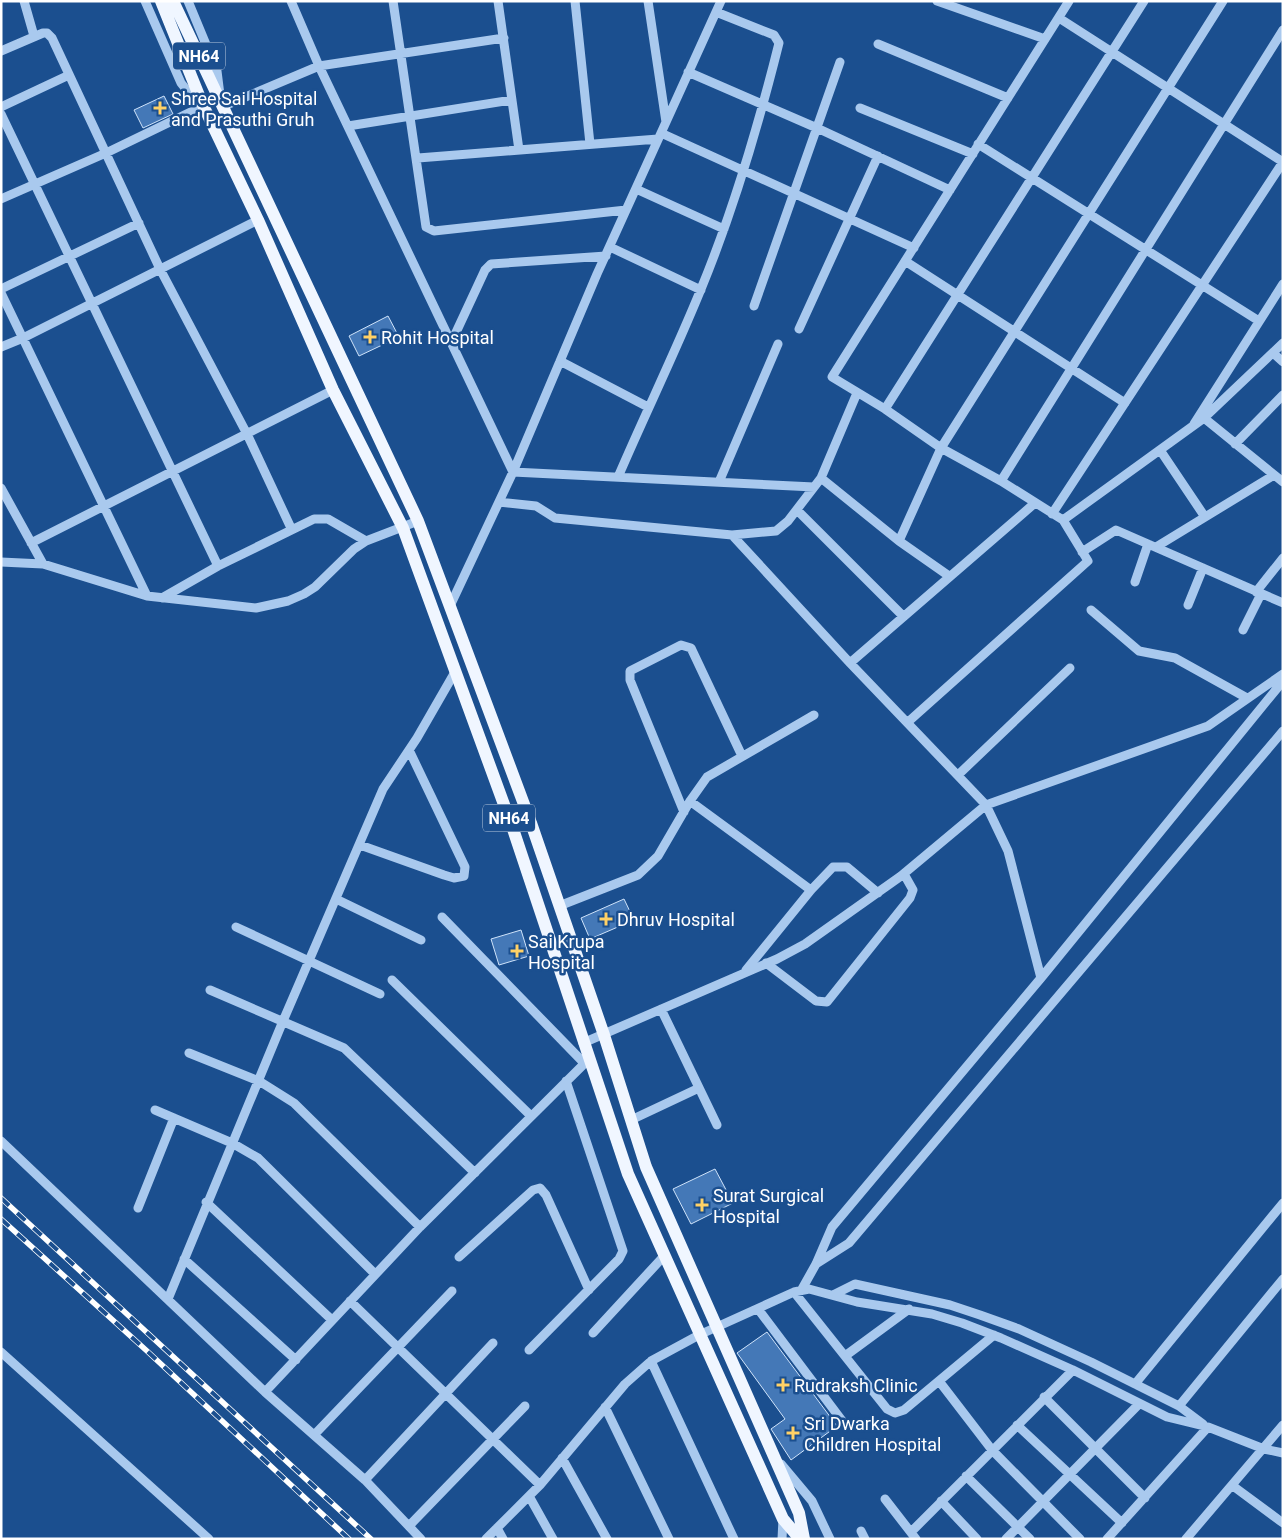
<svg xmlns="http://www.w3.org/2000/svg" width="1284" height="1540" viewBox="0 0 1284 1540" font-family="Roboto,sans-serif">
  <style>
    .building { fill: #4478b7; stroke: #cfe3fa }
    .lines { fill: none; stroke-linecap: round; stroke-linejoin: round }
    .minor { stroke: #a9c9ee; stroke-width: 9 }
    .major { stroke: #f0f6ff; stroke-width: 12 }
    .rail-casing { stroke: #fff; stroke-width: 5.5 }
    .rail { stroke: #1b4f8f; stroke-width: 4; stroke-dasharray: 11; stroke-linecap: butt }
    .poi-dot { fill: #ffd166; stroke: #1b4f8f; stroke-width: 2 }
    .labels { text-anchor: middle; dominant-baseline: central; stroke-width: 5; stroke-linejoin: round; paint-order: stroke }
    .shield { fill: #1b4f8f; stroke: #bbcadd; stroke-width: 1 }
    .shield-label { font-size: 16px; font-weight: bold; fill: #fff }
    .poi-label { font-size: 18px; fill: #fff; stroke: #1b4f8f; text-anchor: start }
  </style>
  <rect width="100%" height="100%" fill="#1b4f8f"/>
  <path class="building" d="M164 96 173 114 143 128 134 110Z
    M388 316 399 337 359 356 349 336Z
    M624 899 634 920 590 939 581 918Z
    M521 930 529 956 499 965 491 939Z
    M715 1169 733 1203 691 1224 673 1189Z
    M767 1332 837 1426 791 1460 771 1429 785 1419 737 1353Z"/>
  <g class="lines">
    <path class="minor" d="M24 1 34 36
      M145 1 181 83 189 93 201 102
      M188 1 217 71 220 95
      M291 1 319 66 513 472 814 487
      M393 1 426 227 434 231 626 210
      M498 1 519 150
      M575 1 590 144
      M648 1 666 122
      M937 1 1045 39
      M1059 18 1283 162
      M878 44 1008 98
      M1 51 43 33H47L52 38 160 269 247 434 291 528
      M688 72 817 128 950 190
      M224 106 319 66 504 38
      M1 107 69 75
      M860 108 973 154
      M1 114 218 566
      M348 126 512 100
      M661 133 914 248
      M978 144 1259 321
      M418 158 658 139
      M636 189 724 229
      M1 199 106 153 203 106
      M610 247 701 290
      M905 261 1125 403
      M1 289 139 223
      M1 293 147 596
      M754 306 840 62
      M799 329 878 156
      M452 341 485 270 491 264 606 256
      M1 347 23 338 258 220
      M1273 353 1283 362
      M560 361 648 407
      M885 409 1144 1
      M1204 418 1283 482
      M1194 424 1283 284
      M1235 444 1283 395
      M1160 450 1205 517
      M618 477C645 414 675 353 701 289 734 209 758 127 779 43L774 35 716 12
      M821 478 899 541 949 576
      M1001 481 1283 30
      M719 482 778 344
      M1 488 43 564
      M499 502 536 506 555 518 732 535 776 531 788 521 821 478 857 393
      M797 510 903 616
      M1052 514 1283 162
      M1063 520 1204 418 1283 343
      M732 535 850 663 986 805 1008 851 1041 978
      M899 541 941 448 1223 1
      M31 543 333 390
      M1156 547 1274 475
      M1082 552 1116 530 1283 603
      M1 562 43 564 147 596 256 608 288 601 304 594 315 587 354 549 366 541 418 521
      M1135 582 1148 544
      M1256 592 1283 558
      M162 598 218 566 314 519H328L366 541
      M1188 605 1203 568
      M450 606 513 472 597 274 721 1
      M1091 610 1139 651 1175 658 1247 698
      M1243 630 1261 594
      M850 663 1035 503
      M908 722 1088 561 1063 520 1001 481 941 448 885 409 832 377 1069 1
      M958 775 1070 668
      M690 801 811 890
      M684 812 630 680V671L681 645 691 648 742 756
      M360 845 444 875 454 878 464 876 465 867 409 750
      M336 899 421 940
      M559 906 638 875 658 856 690 801 707 777 814 715
      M442 917 585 1064
      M236 927 380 994
      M766 963 816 1001 827 1002 910 898 913 890 904 874
      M746 970 811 890 833 867H847L878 893
      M392 980 530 1115
      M210 990 344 1048 475 1173
      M661 1009 717 1125
      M583 1043 777 959 805 944 901 876 986 805 1208 726 1283 674
      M189 1053 259 1081 294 1103 420 1227
      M155 1110 232 1143 258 1158 375 1274
      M631 1120 699 1088
      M1 1141 265 1392 365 1480 421 1539
      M206 1202 332 1320
      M138 1208 174 1118
      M459 1257 533 1190 540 1188 546 1195 589 1290
      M184 1259 296 1360
      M816 1264 849 1243 1283 731
      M802 1289 816 1264 832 1227 1041 978 1283 681
      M794 1292 887 1409 895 1413 904 1410 994 1335
      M835 1294 855 1284 950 1305 980 1315 1019 1329 1091 1362 1179 1406 1203 1424
      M168 1299 283 1021 383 789 417 738 455 672
      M350 1301 540 1485
      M758 1309 843 1422
      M593 1333 664 1256
      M529 1350 619 1259 623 1251 566 1081
      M1 1352 209 1539
      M845 1356 909 1309
      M651 1361 734 1539
      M939 1381 992 1450 1080 1539
      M1135 1384 1283 1203
      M265 1392 420 1227 588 1060
      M1044 1397 1145 1498
      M1179 1406 1283 1279
      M605 1407 669 1539
      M1017 1425 1122 1523
      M315 1434 452 1291
      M562 1458 607 1539
      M781 1464 812 1501 830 1539
      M966 1476 1030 1539
      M365 1480 493 1343
      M1233 1486 1283 1523
      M529 1496 553 1539
      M885 1499 916 1539
      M941 1501 977 1539
      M409 1526 525 1406
      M497 1528 503 1539
      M861 1531 865 1539
      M911 1532 1073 1370
      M486 1539 540 1485 625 1384 651 1361 699 1335 794 1292 809 1289 857 1302 932 1314 962 1323 1001 1338 1073 1370 1167 1417 1208 1427 1264 1449 1283 1453
      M782 1539 783 1519
      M1006 1539 1139 1404
      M1107 1539 1208 1427
      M1186 1539 1283 1425"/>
    <path class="major" d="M161 1 202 103 258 220 333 390 403 528 514 832 628 1174 783 1519 800 1539
      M173 1 418 521 531 823 604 1035 646 1167 799 1513 804 1539"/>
    <defs>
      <path id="rail" d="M1 1198 371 1539
        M1 1219 147 1351 349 1539"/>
    </defs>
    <use href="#rail" class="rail-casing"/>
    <use href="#rail" class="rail"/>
  </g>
  <g class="poi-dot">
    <path d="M157.5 100.5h5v5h5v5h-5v5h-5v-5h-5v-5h5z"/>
    <path d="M367.5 329.5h5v5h5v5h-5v5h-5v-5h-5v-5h5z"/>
    <path d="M603.5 911.5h5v5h5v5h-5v5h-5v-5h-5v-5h5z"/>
    <path d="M514.5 943.5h5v5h5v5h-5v5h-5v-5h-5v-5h5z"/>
    <path d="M699.5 1197.5h5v5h5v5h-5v5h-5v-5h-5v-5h5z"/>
    <path d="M780.5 1377.5h5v5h5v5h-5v5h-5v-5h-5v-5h5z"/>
    <path d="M790.5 1425.5h5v5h5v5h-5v5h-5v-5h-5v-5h5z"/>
  </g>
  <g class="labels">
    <g class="shield">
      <rect x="173" y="42.5" width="52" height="27" rx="4"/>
      <rect x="483" y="804.5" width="52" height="27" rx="4"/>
    </g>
    <g class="shield-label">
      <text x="199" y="56">NH64</text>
      <text x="509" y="818">NH64</text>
    </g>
    <g class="poi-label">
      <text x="171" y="98">Shree Sai Hospital<tspan x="171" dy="21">and Prasuthi Gruh</tspan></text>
      <text x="381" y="337">Rohit Hospital</text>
      <text x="617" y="919">Dhruv Hospital</text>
      <text x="528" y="941">Sai Krupa<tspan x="528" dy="21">Hospital</tspan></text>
      <text x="713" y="1195">Surat Surgical<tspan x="713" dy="21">Hospital</tspan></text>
      <text x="794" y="1385">Rudraksh Clinic</text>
      <text x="804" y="1423">Sri Dwarka<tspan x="804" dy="21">Children Hospital</tspan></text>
    </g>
  </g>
  <rect width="1284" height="1540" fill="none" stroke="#ffffff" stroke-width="5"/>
</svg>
